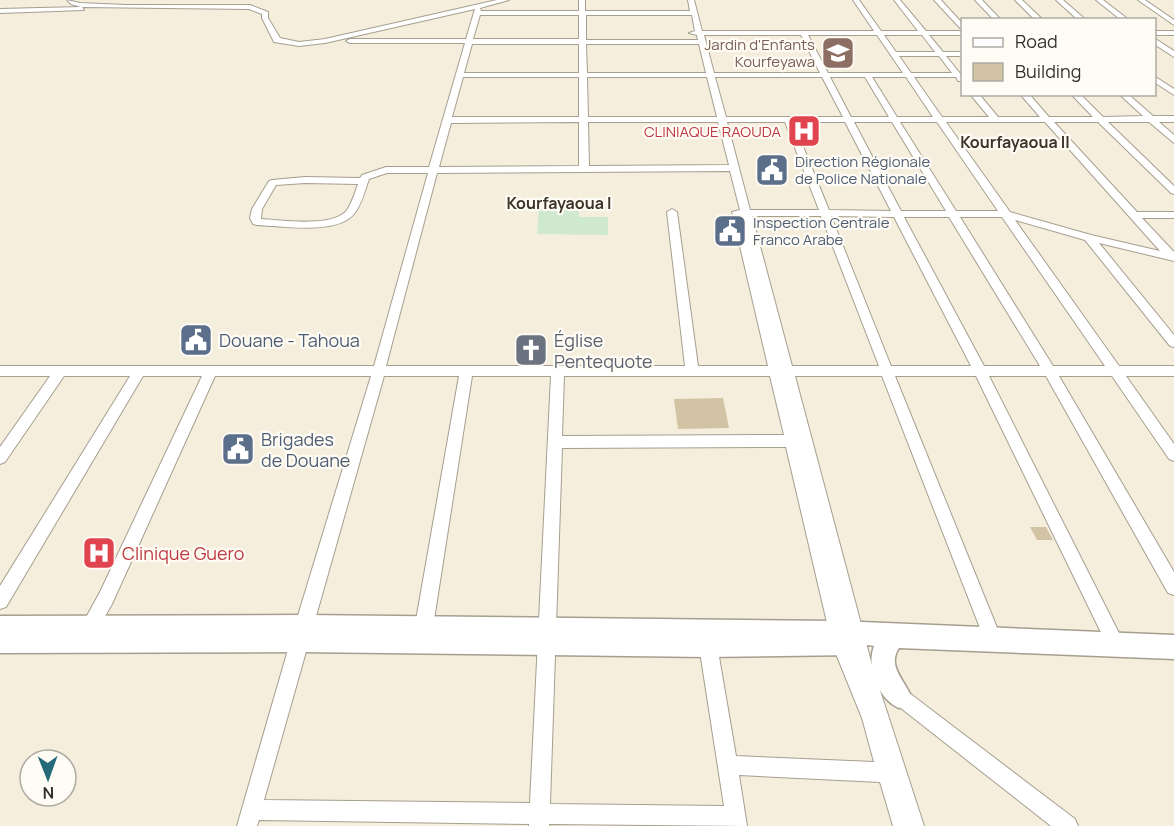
<svg xmlns="http://www.w3.org/2000/svg" width="1174" height="826" viewBox="0 0 1174 826" font-family="Manrope,sans-serif">
  <style>
    .green { fill: #cee9d0 }
    .building { fill: #d1c3a3 }
    .lines { fill: none; stroke-linecap: round; stroke-linejoin: round }
    .minor-casing { stroke: #a69e8f; stroke-width: 2 }
    .major-casing { stroke: #a69e8f; stroke-width: 3 }
    .minor { fill: #fff; fill-rule: evenodd }
    .major { fill: #fff; fill-rule: evenodd }
    .labels { text-anchor: middle; dominant-baseline: central; stroke-width: 4.5; stroke-linejoin: round; paint-order: stroke }
    .far-education-label { font-size: 15px; fill: #785e54; stroke: #fffcf5; text-anchor: end }
    .far-health-label { font-size: 15px; fill: #be3a42; stroke: #fffcf5; text-anchor: end }
    .far-service-label { font-size: 15px; fill: #4e5e75; stroke: #fffcf5; text-anchor: start }
    .far-neighbourhood-label { font-size: 16px; font-weight: bold; fill: #3b3528; stroke: #fffcf5 }
    .service-label { font-size: 18px; fill: #4e5e75; stroke: #fffcf5; text-anchor: start }
    .worship-label { font-size: 18px; fill: #5b616d; stroke: #fffcf5; text-anchor: start }
    .health-label { font-size: 18px; fill: #be3a42; stroke: #fffcf5; text-anchor: start }
  </style>
  <rect width="100%" height="100%" fill="#f6eedd"/>
  <path class="green" d="M539 209H578L579 217H608V235L537 234Z"/>
  <path class="building" d="M723 398 729 428 678 429 674 399Z
    M1030 527H1046L1053 540H1037Z"/>
  <g class="lines">
    <defs>
      <path id="minor" d="M67 0 80 3 126 5H250L268 12V18L280 38 299 42 325 39 497 0H509L480 8 481 11H579V0H585V11H690L688 0H694L702 31H874L853 0H859L881 31H918L894 0H900L926 31H962V35H929L943 52H962V56H946L962 76V81H958L956 77H914L942 117H989L970 94H979L998 117H1040L1020 94H1029L1049 117H1093L1071 94H1080L1103 117 1143 116 1119 94H1128L1153 116H1174V122H1159L1174 135V143L1149 122H1108L1174 186V194L1171 193 1098 122H1054L1137 212H1174V218H1142L1174 252V261L1099 243 1174 335V347L1170 346 1085 240 1015 220 1119 366H1174V376H1126L1174 444V461L1169 459 1112 376H1059L1174 572V595L1168 593 1046 376H989L1122 639 1125 645 1122 651 1116 654 1110 651 976 376H895L1002 640 999 646 993 649 987 646 882 376H795L873 669 924 826H893L880 782 739 775 747 826 549 824V826H529V824L259 820 257 826H237L296 622 371 376H215L112 604 93 638 87 641 81 638 78 632 100 592 202 376H143L6 607 0 609V586L130 376H64L5 462 0 464V447L50 376H0V366H374L428 173H387L369 179C365 190 362 204 354 214 337 235 282 226 257 225L253 224 250 218 252 209 269 181 272 180 305 177 360 178 362 175 386 167H429L465 43H350L346 41 350 39H466L475 9 325 43 299 46 274 42 262 18V14L249 9 82 7 84 10 0 13V9L81 7 71 4ZM480 15H579V39H473ZM586 15H692L695 31 689 33 697 35 698 40H586ZM704 35H801L820 73H714ZM808 35H877L903 73H828ZM884 35H922L935 52H896ZM472 44H579V73H464ZM586 44H699L706 73H587ZM899 56H939L952 73H911ZM463 77H579V117H452ZM587 77H707L717 117H588ZM715 77H822L843 117H726ZM830 77H865L889 117H851ZM872 77H906L933 117H897ZM579 122V166L439 167 451 123ZM588 122H718L729 165 589 166ZM727 122H785L819 210H750ZM793 122H845L891 211 829 210ZM854 122H892L946 211H901ZM900 122H937L998 211H956ZM946 122H1045L1160 251 1091 235 1010 212ZM730 171 740 210 732 212 768 366H698L677 212 672 209 667 212 685 366H386L437 173ZM305 183 358 184C355 192 352 203 347 210 333 228 282 220 261 219L262 209 276 185ZM752 216H821L879 366H792ZM831 216 894 217 971 366H891ZM904 217H949L1040 366H984ZM960 217H1002L1105 366H1053ZM384 376H459L415 626 418 632 424 634 430 632 433 626 472 376H551L530 803 264 800ZM564 376H770L784 435 562 436ZM786 447 832 644 862 718 874 762 736 756 717 645 714 639 708 636 702 639 699 645 724 806 550 804 562 448Z
        M934 0H941L962 23V29L960 28Z
        M975 0H982L1001 20H994Z
        M1015 0H1022L1043 20H1035Z
        M1056 0H1063L1086 20H1078Z
        M1096 0H1103L1129 20H1121Z
        M1138 0H1145L1174 20V25Z
        M1154 31H1174V35H1154Z
        M1154 38 1174 51V57L1154 44Z
        M1154 76 1174 89V95L1154 82Z
        M894 683 900 686 1075 819 1078 826H1051L888 698 885 692 888 686Z"/>
      <path id="major" d="M304 615 838 621 1174 635V659L899 648C887 666 904 679 911 696L908 705 899 708C878 699 866 667 874 646L867 645 864 651 856 655 708 657 300 652 0 653V616Z"/>
    </defs>
    <use href="#minor" class="minor-casing"/>
    <use href="#major" class="major-casing"/>
    <use href="#minor" class="minor"/>
    <use href="#major" class="major"/>
  </g>
  <defs>
    <symbol id="school-square" viewBox="-11 -11 22 22"><rect x="-9" y="-9" width="18" height="18" rx="4" fill="#8d6e63" stroke="#fffcf5"/><path d="M0-5L7-2L0 1L-7-2ZM-4 1L0 2.5L4 1V4Q0 6-4 4Z" fill="#fff"/></symbol>
    <symbol id="hospital-square" viewBox="-11 -11 22 22"><rect x="-9" y="-9" width="18" height="18" rx="4" fill="#e0444e" stroke="#fffcf5"/><path d="M-5-5h3v3.5h4V-5h3V5h-3V1.5h-4V5h-3Z" fill="#fff"/></symbol>
    <symbol id="civic-square" viewBox="-11 -11 22 22"><rect x="-9" y="-9" width="18" height="18" rx="4" fill="#5c6f8a" stroke="#fffcf5"/><path d="M-.6-6.5H3V-4.5H.6V-3L4-1V1h2V6H-6V1h2V-1L-.6-3ZM-1.2 2.5V6h2.4V2.5Z" fill="#fff"/></symbol>
    <symbol id="church-square" viewBox="-11 -11 22 22"><rect x="-9" y="-9" width="18" height="18" rx="4" fill="#6b7280" stroke="#fffcf5"/><path d="M-1.2-6h2.4v3.5h3.3v2.4h-3.3V6h-2.4V-.1h-3.3v-2.4h3.3Z" fill="#fff"/></symbol>
  </defs>
  <g fill-rule="evenodd">
    <use href="#school-square" x="819" y="34" width="38" height="38"/>
    <use href="#hospital-square" x="785" y="112" width="38" height="38"/>
    <use href="#civic-square" x="753" y="151" width="38" height="38"/>
    <use href="#civic-square" x="711" y="212" width="38" height="38"/>
    <use href="#civic-square" x="177" y="321" width="38" height="38"/>
    <use href="#church-square" x="512" y="331" width="38" height="38"/>
    <use href="#civic-square" x="219" y="430" width="38" height="38"/>
    <use href="#hospital-square" x="80" y="534" width="38" height="38"/>
  </g>
  <g class="labels">
    <g class="far-education-label">
      <text x="815" y="44">Jardin d'Enfants<tspan x="815" dy="17">Kourfeyawa</tspan></text>
    </g>
    <g class="far-health-label">
      <text x="781" y="131">CLINIAQUE RAOUDA</text>
    </g>
    <g class="far-service-label">
      <text x="795" y="161">Direction Régionale<tspan x="795" dy="17">de Police Nationale</tspan></text>
      <text x="753" y="222">Inspection Centrale<tspan x="753" dy="17">Franco Arabe</tspan></text>
    </g>
    <g class="far-neighbourhood-label">
      <text x="1015" y="142">Kourfayaoua II</text>
      <text x="559" y="203">Kourfayaoua I</text>
    </g>
    <g class="service-label">
      <text x="219" y="340">Douane - Tahoua</text>
      <text x="261" y="439">Brigades<tspan x="261" dy="21">de Douane</tspan></text>
    </g>
    <g class="worship-label">
      <text x="554" y="340">Église<tspan x="554" dy="21">Pentequote</tspan></text>
    </g>
    <g class="health-label">
      <text x="122" y="553">Clinique Guero</text>
    </g>
  </g>
  <rect x="961" y="18" width="195" height="78" fill="#fffcf5" stroke="#adaaa4" stroke-width="1.5"/>
  <rect x="973" y="38" width="30" height="9" fill="#ffffff" stroke="#adaaa4" stroke-width="1.5"/>
  <text x="1015" y="48" font-size="18" fill="#33302a">Road</text>
  <rect x="973" y="63" width="30" height="18" fill="#d1c3a3" stroke="#adaaa4" stroke-width="1.5"/>
  <text x="1015" y="78" font-size="18" fill="#33302a">Building</text>
  <g transform="translate(48 778) rotate(179)"><circle r="28" fill="#fffcf5" stroke="#adaaa4" stroke-width="1.5"/>
  <path d="M0-4.5L10 22L0 15L-10 22Z" fill="#256a7a"/>
  <text y="-9" font-size="16" font-weight="bold" text-anchor="middle" fill="#33302a">N</text>
  </g>
</svg>
